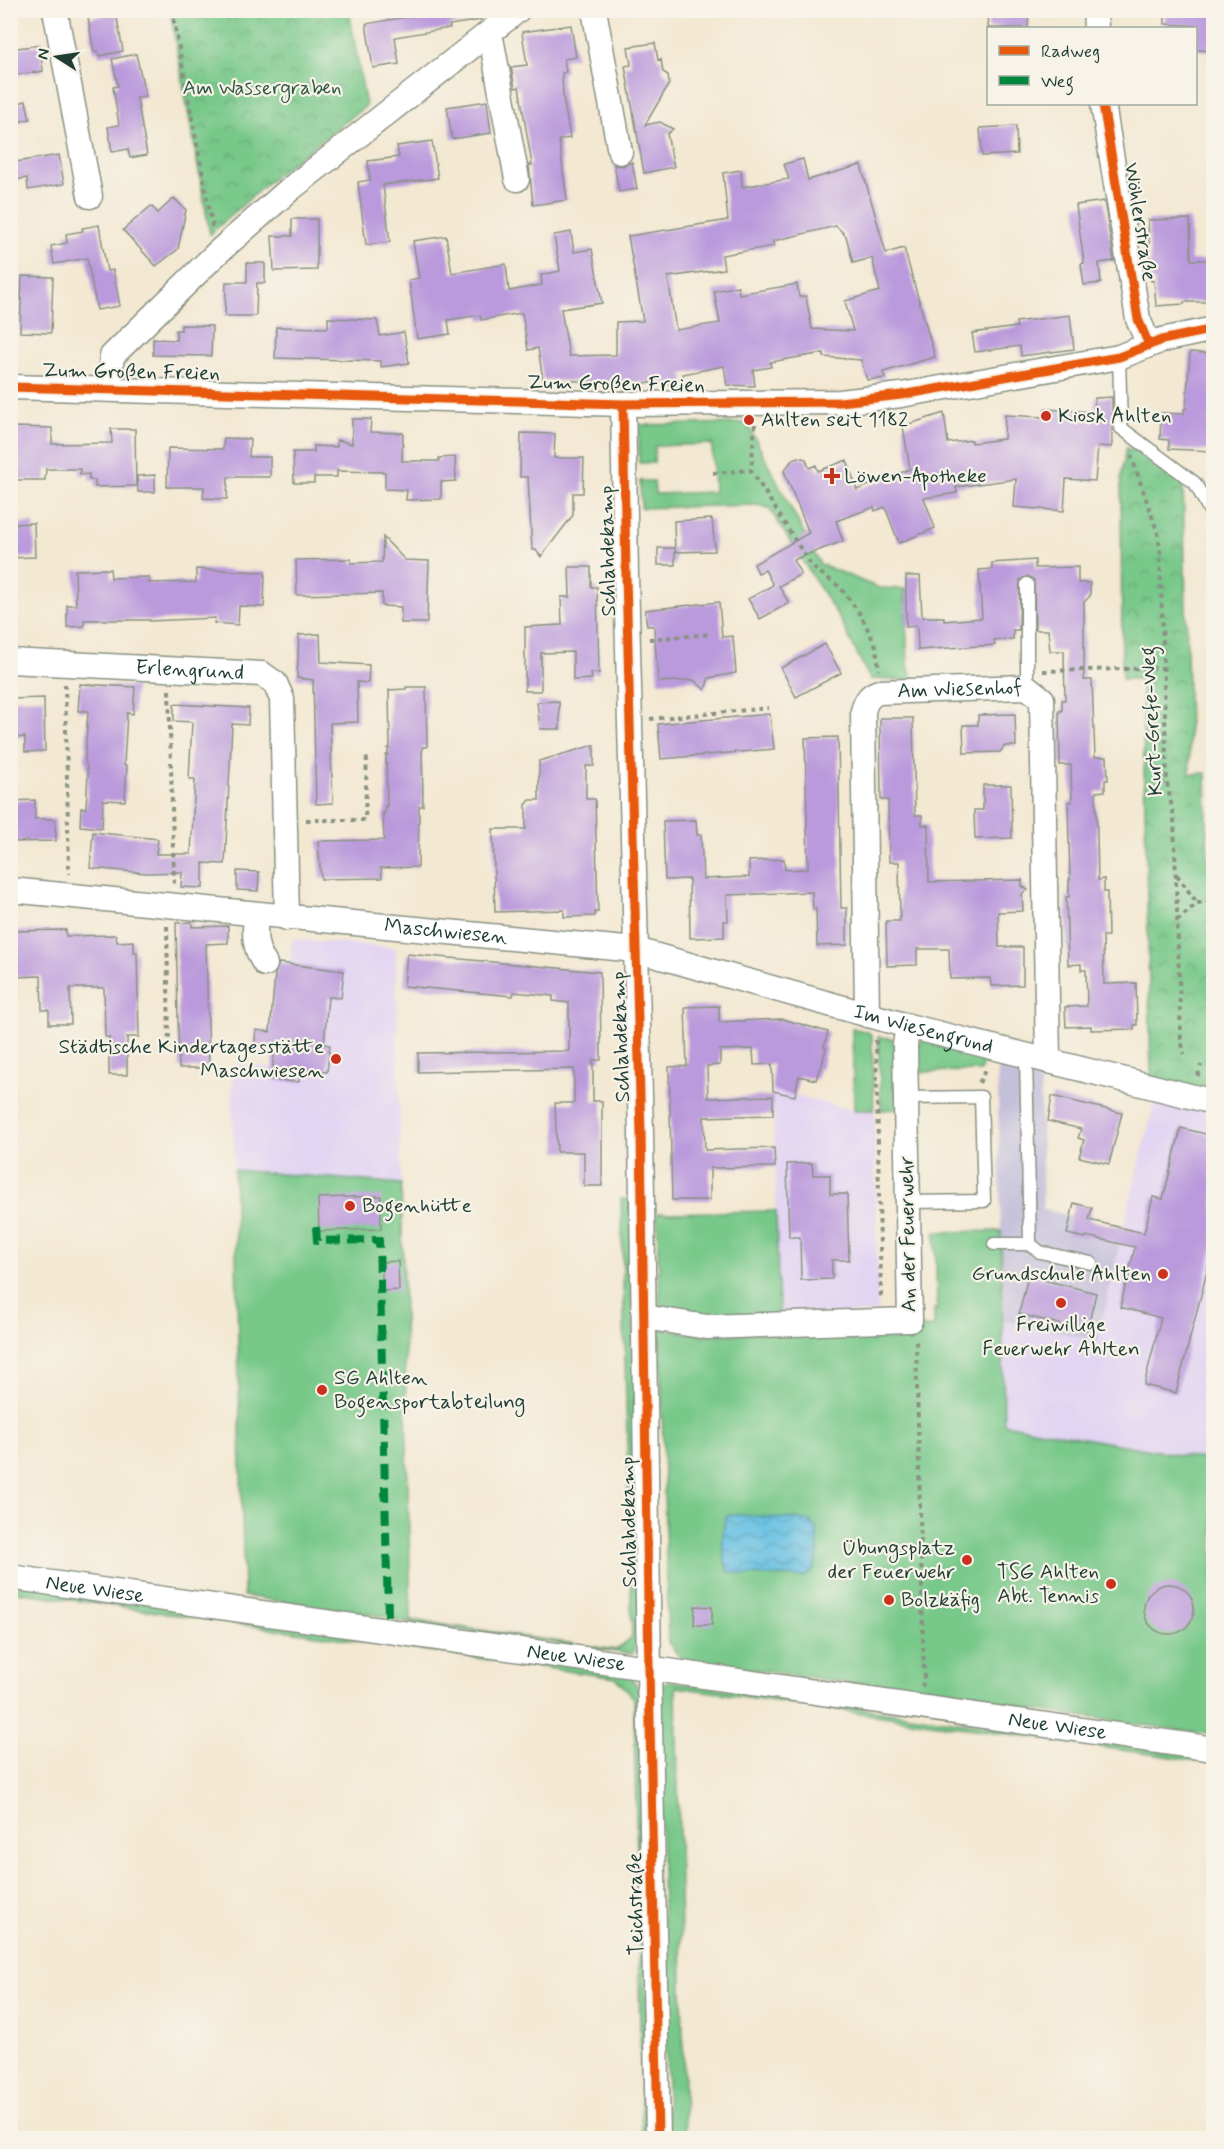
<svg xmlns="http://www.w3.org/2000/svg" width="1224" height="2149" viewBox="0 0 1224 2149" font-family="Mynerve,sans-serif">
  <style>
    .built { fill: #e2d4f3 }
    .industrial { fill: #c5c0da }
    .grass { fill: #77c889; stroke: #4b825e; stroke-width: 1.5 }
    .park { fill: url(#park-crowns); stroke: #4b825e; stroke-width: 1.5 }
    .water { fill: url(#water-waves); stroke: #427e8c; stroke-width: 1.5 }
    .building { fill: #ba99dc; fill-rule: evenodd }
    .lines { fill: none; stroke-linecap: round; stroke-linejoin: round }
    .service-casing { stroke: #899283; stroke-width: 15 }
    .minor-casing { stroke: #899283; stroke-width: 27 }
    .path { stroke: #899283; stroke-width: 4; stroke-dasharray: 4.5 4.5; stroke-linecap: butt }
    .service { stroke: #fff; stroke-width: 12 }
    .minor { stroke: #fff; stroke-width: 24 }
    .quiet { stroke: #00873e; stroke-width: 8; stroke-dasharray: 15 8; stroke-linecap: butt }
    .cycleway-casing { stroke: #f7f3e8; stroke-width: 13 }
    .cycleway { stroke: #e8590c; stroke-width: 9 }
    .poi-dot { fill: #c8321e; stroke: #f7f3e8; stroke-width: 2 }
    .labels { text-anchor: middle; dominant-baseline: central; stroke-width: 4.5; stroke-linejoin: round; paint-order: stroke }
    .park-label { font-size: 21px; fill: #315945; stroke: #f7f3e8 }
    .street-label { font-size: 21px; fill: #1f3d34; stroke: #f7f3e8 }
    .poi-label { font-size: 21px; fill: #1f3d34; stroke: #f7f3e8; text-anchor: start }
  </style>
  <defs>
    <pattern id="park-crowns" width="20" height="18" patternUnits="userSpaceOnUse" patternTransform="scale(1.5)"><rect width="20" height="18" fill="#77c889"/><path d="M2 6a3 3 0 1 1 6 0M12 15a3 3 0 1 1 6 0" fill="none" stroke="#61a471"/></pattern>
    <pattern id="water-waves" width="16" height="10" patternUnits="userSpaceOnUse" patternTransform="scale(1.5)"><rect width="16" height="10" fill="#65c0e3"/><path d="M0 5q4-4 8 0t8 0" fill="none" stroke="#539db9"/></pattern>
  </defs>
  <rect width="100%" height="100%" fill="#f7f3e8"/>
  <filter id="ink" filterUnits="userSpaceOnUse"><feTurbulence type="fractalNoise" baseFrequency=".0167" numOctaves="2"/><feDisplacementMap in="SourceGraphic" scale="12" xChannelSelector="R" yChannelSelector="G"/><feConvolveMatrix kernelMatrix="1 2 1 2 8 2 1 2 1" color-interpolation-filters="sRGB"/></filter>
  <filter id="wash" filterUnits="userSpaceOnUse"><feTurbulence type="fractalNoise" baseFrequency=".008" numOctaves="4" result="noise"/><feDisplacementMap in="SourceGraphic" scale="24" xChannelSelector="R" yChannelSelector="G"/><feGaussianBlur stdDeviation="1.35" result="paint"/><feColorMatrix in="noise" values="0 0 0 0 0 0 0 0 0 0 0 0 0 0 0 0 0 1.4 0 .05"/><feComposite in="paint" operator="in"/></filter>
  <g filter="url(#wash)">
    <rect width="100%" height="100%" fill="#f3e8d2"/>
    <path class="built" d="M292 939 396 948 401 1184 234 1170 232 1085 236 1064 273 1068 274 1053 254 1051 256 1030 270 1031 276 962 290 963Z
      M773 1091 854 1110H874L878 1312 779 1315Z
      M1156 1096 1213 1110V1461L1004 1424 1003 1320 1098 1341 1123 1228Z"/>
    <path class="industrial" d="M997 1056 1040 1067 1043 1209 1123 1228 1098 1341 1003 1320Z"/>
    <path class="grass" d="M747 423 820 564 879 588 905 589 908 666 913 680 870 679 839 618 769 508 758 505 641 508 640 481H654L655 494 714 492 712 444 655 446 654 463H639V425Z
      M852 1028 868 1032 872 1036 874 1110H854Z
      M878 1037 892 1038 895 1043 897 1109 881 1110Z
      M926 1037 987 1054 980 1071 914 1072V1049Z
      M234 1170 401 1184 411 1620 616 1650 632 1637 621 1199H630L640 1605 637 1641 632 1654 396 1621V1618L244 1596Z
      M776 1211 779 1315 707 1317 660 1310 657 1213Z
      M1001 1231 1004 1424 1213 1461V1735L681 1659 668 1642 660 1329 705 1335 934 1327V1309H937L935 1232Z
      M11 1583 628 1673 640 1690 649 2138H642L634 1698 616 1678 11 1591Z
      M668 1681 1213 1758V1763L676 1687 685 2138H668L658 1690Z"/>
    <path class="park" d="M170 11H349L366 106 275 176 210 234Z
      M1126 448 1144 453 1183 481 1190 774 1206 773 1208 866H1213V1093L1151 1076 1142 679H1122L1121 478Z"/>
    <path class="water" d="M738 1515 809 1520 817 1530 818 1555 813 1570 803 1577 746 1575 728 1571C722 1554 721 1534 726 1516Z"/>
    <g id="blocks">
      <path class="building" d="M417 10H481V20L449 25 450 28 395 37 399 64 373 68 366 24 418 15Z
        M989 10H1029L1028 28H988Z
        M1165 10H1214V51L1196 50 1197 26 1165 24Z
        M116 13 123 51 99 56 98 51 94 52 88 18Z
        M571 25 576 57 564 59 566 72 562 73 563 97 570 138 559 140 567 200 533 205 529 165H532L519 87 515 88 511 67 527 65 522 32Z
        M655 43 658 60 661 59 663 72 668 75 669 84 645 125 660 122 673 129 667 134 674 167 644 173 625 66 631 65 628 47Z
        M40 45 43 71 10 76V49Z
        M136 54 146 97 137 98 147 155 130 158 128 149 112 152 108 127 119 125 113 87 118 86 112 59Z
        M26 101 30 119 10 124V105Z
        M487 101 491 133 452 139 447 107Z
        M1016 126 1017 154 982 156 980 128Z
        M432 141 438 178 383 185 390 242 366 245 358 182 370 180 368 161 399 157 397 146Z
        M59 155 64 184 28 190 27 178 10 181V163Z
        M803 159 808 180 861 165 886 253 904 248 935 357 883 372 885 378 867 380 861 360 824 357V353L770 362 771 367 753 370 755 386 727 385 724 366 683 374 684 384 543 380 538 348 528 350 522 313 481 320 480 315 448 320 450 334 417 339 409 280 419 278 413 241 446 236 452 273 506 264 509 291 542 285 541 275 560 271 554 235 571 232 574 252 592 249 602 303 561 309 569 356 616 355V322L643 321 628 236 728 220 723 173 741 170 742 187 789 179 784 164ZM836 226 846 236 853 263 872 258 880 291 845 301 853 331 812 329 806 296 799 297 797 284 739 294 738 286 714 291 720 323 676 330 668 277 724 269 722 255 774 246 773 241Z
        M632 162 637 189 619 192 614 165 623 166Z
        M174 198 186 210 178 249 156 266 123 230 151 206 158 213Z
        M1104 201 1114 261 1099 263 1101 283 1084 285 1081 264 1084 263 1076 205Z
        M292 219H317V270L274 271 272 236H292Z
        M1190 219 1191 260H1214V293H1207V302H1184V304L1156 306 1154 281H1151L1148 220Z
        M99 225 107 271 113 270 120 306 97 310 87 258 54 264 51 246 67 243 66 234 83 231 82 228Z
        M247 263H265V283H257L256 316H225L226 282H247Z
        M22 276 53 277 51 333 20 332Z
        M1070 315 1074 349 1021 356 1020 346 975 352 972 333 1017 327 1016 322Z
        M328 318 377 320 380 336 404 332 409 363 381 367V361L275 358 276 327 328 328Z
        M181 325 212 326 211 356 153 355V339L176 340V330H181Z
        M1190 352 1214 354 1213 451 1169 449V440L1160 439 1161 413 1184 414V409H1186Z
        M1112 397V447L1098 446 1095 481 1066 479 1064 511 1014 507 1016 479 956 487 957 493 924 498 935 528 899 543 885 507 875 511 874 507 836 521 843 541 793 560 801 574 779 586 789 603 760 619 748 599 773 585 765 570 758 573 754 564 809 533 784 471 793 459 799 457 806 459 809 468 816 465 818 471 847 460 857 490 910 469 903 426 944 413 948 443 972 440V443L1004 439 1005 415 1044 417 1045 409 1094 412 1095 398Z
        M352 419H371L370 432 403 433 402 461H439V458L455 457 456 481 441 482V499L406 500 407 490 385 489V472L337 471V477H314V483H294L293 452H314V446L337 447V440L352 444Z
        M10 427 52 428V444L112 443 111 429H135L136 486 95 487V480H89V474L80 475V469H46L45 480H10Z
        M521 433 555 434 554 458H584L583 493H573V515L541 557 536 550H532L528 477H520Z
        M224 438 250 439 249 457H270V477H228L227 499 203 498 204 487H167L168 448 223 449Z
        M155 475V492H138L137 476Z
        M712 519 715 551 675 552 674 521Z
        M34 523 35 557 10 558V524Z
        M383 537 405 560 429 561 427 623H401V607L382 606V593L297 595 296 560 351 559V563L382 562Z
        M658 548H675V565H658Z
        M1035 560V568L1078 567V583H1090V596L1084 602V680H1092L1095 757H1107L1108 780H1105V791L1096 792 1098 880 1104 879V892H1107L1108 936H1103L1104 984 1136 983 1137 1025H1134V1029L1091 1030V1026L1066 1027 1065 1007 1087 1006 1086 970H1081V964L1068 965 1066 897H1069V880H1070L1068 802H1072L1071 765H1060L1059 711H1062V700H1065L1064 651H1050L1048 630H1035L1034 580 1028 576 1020 580 1019 630H1013V639L994 640 995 645 918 650 917 626 906 627V576H920L922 617H944V621L982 618 979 570 992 569V563Z
        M569 567H591V587H597L599 673H591L592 679 573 680V652L541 653V691H525V627L562 625 561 597H570Z
        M110 569 111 578 149 577V583L196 582V569L265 572 264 607 239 606 238 625 214 623 215 618 150 621V620H84V626L67 627V605H76L75 570Z
        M719 602 722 637 733 636 736 673 709 678 705 690 694 680 658 682 654 626H647L645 610Z
        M320 634 321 662 369 665 368 683 357 682 358 722 330 723 333 803 316 804 313 680 297 678 299 635Z
        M825 644 841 673 796 697 781 668Z
        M80 684 135 687 133 714 127 713 124 765 127 766 125 801 103 800 102 828 80 826 81 808H86L88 774 85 759 88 711H78Z
        M406 687H426L427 747H422L423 806H419L418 867 381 868 382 878 321 879 318 841 384 840 383 813H385V806H387L386 755H388V748H390L389 690 406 689Z
        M44 698 45 751 25 752V737L10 738V699Z
        M559 701 560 729H540L537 702Z
        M174 704 249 708 248 725 232 724 225 864 203 863V888L181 887 182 872 147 873 90 868 93 832 158 839 156 854H191L195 779H189L192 722 174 721Z
        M770 714 774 749 661 759 658 724Z
        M1015 714 1016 746H1005L1000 752 964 753 963 725H978V715Z
        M880 718H913L915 815H922V825H928L929 882 1022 880V886L1028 890 1022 894 1023 911 998 912 999 947H1023V985L991 986 990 978 950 979 949 949H917V965L887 966 886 921H900L899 862H889L888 800H881Z
        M838 737 841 908H847V945L817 946 816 909H813L812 892 727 895 728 921H724V937L690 938 689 879 665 880 663 821 696 820 697 835H701L703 879 749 877V861L784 859 785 870 808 869 805 738Z
        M594 745V766H586V799H595L598 912H595V916L564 917V910L495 912 493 829H526V805L530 800H539V761Z
        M983 785H1011L1012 838 975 839 974 810H983Z
        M35 800V819H55L56 841 10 842V801Z
        M237 871 259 872 258 891 237 890Z
        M192 922V927L228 926V943L206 944 209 1068H179L176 923Z
        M66 930V936L116 935 117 942 134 941V952H137L139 1037H127V1075H109V1037H105L104 988H70L71 1024H49V1010H42L41 976 12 977 10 931Z
        M407 954 600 972 601 1060H593V1101H602V1186H584V1152H557L555 1103H574V1069L418 1072V1053L569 1051V1003L553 1001V996L514 992 513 996 404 986Z
        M279 963 344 971 341 998 328 997 324 1044 330 1045 327 1072 300 1070 299 1082 272 1080 274 1053 254 1051 256 1030 270 1032 275 974Z
        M719 1006V1022L783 1019 828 1032 824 1047 826 1048 821 1069H819L816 1080 799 1076 795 1096 773 1091 772 1064 754 1065 753 1049 720 1050V1065L707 1066 708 1098 773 1096V1115L704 1117 705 1150 774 1148 775 1167 710 1168V1200H672L669 1067 687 1066 685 1007Z
        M1052 1096 1122 1113 1109 1164 1079 1157 1084 1140 1078 1138 1081 1129 1048 1121Z
        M1181 1128 1214 1136V1244L1176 1393 1144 1385 1161 1318 1120 1307 1135 1247 1086 1236 1085 1238 1067 1234 1074 1203 1092 1208 1089 1220 1144 1233 1153 1197 1163 1199Z
        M812 1163 813 1175H830V1194H847L849 1260H832V1279L801 1280 800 1237H789L787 1164Z
        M381 1196V1229L319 1231 318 1198Z
        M398 1261 399 1290 382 1291V1262Z
        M1028 1276 1096 1293 1087 1331 1019 1314Z
        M1144 1609a25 25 0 1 1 50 0a25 25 0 1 1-50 0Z
        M695 1606 712 1607V1625H694Z"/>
    </g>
  </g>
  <g filter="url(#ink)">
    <use href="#blocks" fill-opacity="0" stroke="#899283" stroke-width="1.5"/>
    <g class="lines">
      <defs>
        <path id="service" d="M1119 357 1121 428 1195 483 1214 519
          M1027 584V687
          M1026 1056 1030 1244 1040 1252 1091 1263
          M906 1098 981 1097 984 1201 908 1202
          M994 1244H1030"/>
        <g id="minor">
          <path d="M55 10 90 196"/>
          <path d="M594 10 620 152"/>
          <path d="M1095 10 1096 28"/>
          <path d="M487 35 492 43 517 179"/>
          <path d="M1103 104 1138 319 1149 345"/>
          <path d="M10 387 623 404 840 402 901 395 1119 357 1162 340 1214 329"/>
          <path d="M108 389 112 356 217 253 289 190 518 10"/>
          <path d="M623 404 626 575 641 1134 649 1669 658 2138"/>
          <path id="s1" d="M10 661 262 674 275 683 282 699 287 918"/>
          <path id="s2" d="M10 890 636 950 908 1026 1214 1102"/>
          <path d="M256 915C254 934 254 948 265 964"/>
          <path id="s3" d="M867 1015 863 711C866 701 869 695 879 692L1027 687 1042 699 1048 1061"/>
          <path d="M644 1317 707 1327 910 1320 905 1045 908 1026"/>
          <path id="s4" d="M10 1577C411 1636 813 1690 1214 1749"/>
        </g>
      </defs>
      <use href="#service" class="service-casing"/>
      <use href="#minor" class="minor-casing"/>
      <path class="path" d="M172 10 213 230
        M755 424 751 470 812 567 840 587 860 614 876 646 879 670
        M1131 455 1158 534 1160 550 1167 783 1174 818 1181 1039 1184 1054
        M713 473 751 470
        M649 639 711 634
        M1043 671 1163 668
        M65 684 69 874
        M169 690 174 884
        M650 719 769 708
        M306 820H365L367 753
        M1177 875 1197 903
        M1177 921 1197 903 1214 901
        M167 926 169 1045
        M876 1040 881 1299
        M1198 1076 1201 1065
        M979 1083 986 1068
        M916 1341 924 1679 922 1687"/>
      <use href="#service" class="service"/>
      <use href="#minor" class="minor"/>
      <path class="quiet" d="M316 1227 317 1241 379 1240 388 1616"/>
      <defs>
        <path id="cycleway" d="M1103 104 1138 319 1149 345
          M10 387 623 404 840 402 901 395 1119 357 1162 340 1214 329
          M623 404 626 575 641 1134 649 1669 658 2138"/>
      </defs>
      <use href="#cycleway" class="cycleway-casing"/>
      <use href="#cycleway" class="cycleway"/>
    </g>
  </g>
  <g class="poi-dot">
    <circle cx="1046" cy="416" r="6"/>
    <circle cx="749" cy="420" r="6"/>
    <path d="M829 467h6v6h6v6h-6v6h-6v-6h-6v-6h6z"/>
    <circle cx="336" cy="1059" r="6"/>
    <circle cx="350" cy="1206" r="6"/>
    <circle cx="1163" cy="1274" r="6"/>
    <circle cx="1061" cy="1303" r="6"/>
    <circle cx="322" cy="1390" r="6"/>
    <circle cx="967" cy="1560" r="6"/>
    <circle cx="1111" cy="1584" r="6"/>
    <circle cx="889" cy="1600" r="6"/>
  </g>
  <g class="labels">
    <g class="park-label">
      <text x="262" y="88">Am Wassergraben</text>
    </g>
    <g class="street-label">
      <text transform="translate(1140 222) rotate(81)">Wöhlerstraße</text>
      <text transform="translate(131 372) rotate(1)">Zum Großen Freien</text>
      <text transform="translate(616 384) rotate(1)">Zum Großen Freien</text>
      <text transform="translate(608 551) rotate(-91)">Schlahdekamp</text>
      <text stroke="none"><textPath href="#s1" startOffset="180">Erlengrund</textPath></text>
      <text stroke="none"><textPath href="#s3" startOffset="411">Am Wiesenhof</textPath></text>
      <text transform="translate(1152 721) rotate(-93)">Kurt-Grefe-Weg</text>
      <text stroke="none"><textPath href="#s2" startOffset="438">Maschwiesen</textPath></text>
      <text stroke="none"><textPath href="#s2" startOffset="927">Im Wiesengrund</textPath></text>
      <text transform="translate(621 1037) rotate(-92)">Schlahdekamp</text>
      <text transform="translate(908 1234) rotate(-91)">An der Feuerwehr</text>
      <text transform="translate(629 1522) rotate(-91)">Schlahdekamp</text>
      <text stroke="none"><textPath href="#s4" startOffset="86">Neue Wiese</textPath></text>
      <text stroke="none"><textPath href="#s4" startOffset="572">Neue Wiese</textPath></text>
      <text stroke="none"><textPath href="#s4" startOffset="1058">Neue Wiese</textPath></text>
      <text transform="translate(636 1904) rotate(-91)">Teichstraße</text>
    </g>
    <g class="poi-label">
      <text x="1058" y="416">Kiosk Ahlten</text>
      <text x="761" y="420">Ahlten seit 1182</text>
      <text x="844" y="476">Löwen-Apotheke</text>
      <text x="324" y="1047" text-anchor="end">Städtische Kindertagesstätte<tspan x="324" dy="24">Maschwiesen</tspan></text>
      <text x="362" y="1206">Bogenhütte</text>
      <text x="1151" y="1274" text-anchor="end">Grundschule Ahlten</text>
      <text x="1061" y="1325" text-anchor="middle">Freiwillige<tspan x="1061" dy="24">Feuerwehr Ahlten</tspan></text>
      <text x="334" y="1378">SG Ahlten<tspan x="334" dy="24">Bogensportabteilung</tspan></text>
      <text x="955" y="1548" text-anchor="end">Übungsplatz<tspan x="955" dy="24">der Feuerwehr</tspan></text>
      <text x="1099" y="1572" text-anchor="end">TSG Ahlten<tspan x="1099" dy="24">Abt. Tennis</tspan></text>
      <text x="901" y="1600">Bolzkäfig</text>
    </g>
  </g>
  <rect width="1224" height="2149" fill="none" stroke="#f7f3e8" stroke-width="36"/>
  <rect x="987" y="27" width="210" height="78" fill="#f7f3e8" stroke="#a1aaa0" stroke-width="1.5"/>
  <rect x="999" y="46" width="30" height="9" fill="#e8590c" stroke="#a1aaa0" stroke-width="1.5"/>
  <text x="1041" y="57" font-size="18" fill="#1f3d34">Radweg</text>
  <rect x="999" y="76" width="30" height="9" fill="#00873e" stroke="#a1aaa0" stroke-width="1.5"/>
  <text x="1041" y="87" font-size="18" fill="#1f3d34">Weg</text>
  <g transform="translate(57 57) rotate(282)" stroke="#f7f3e8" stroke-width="4.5" paint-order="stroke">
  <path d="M0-4.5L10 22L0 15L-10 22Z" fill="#1f3d34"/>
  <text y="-9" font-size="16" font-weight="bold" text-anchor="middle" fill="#1f3d34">N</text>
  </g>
</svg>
